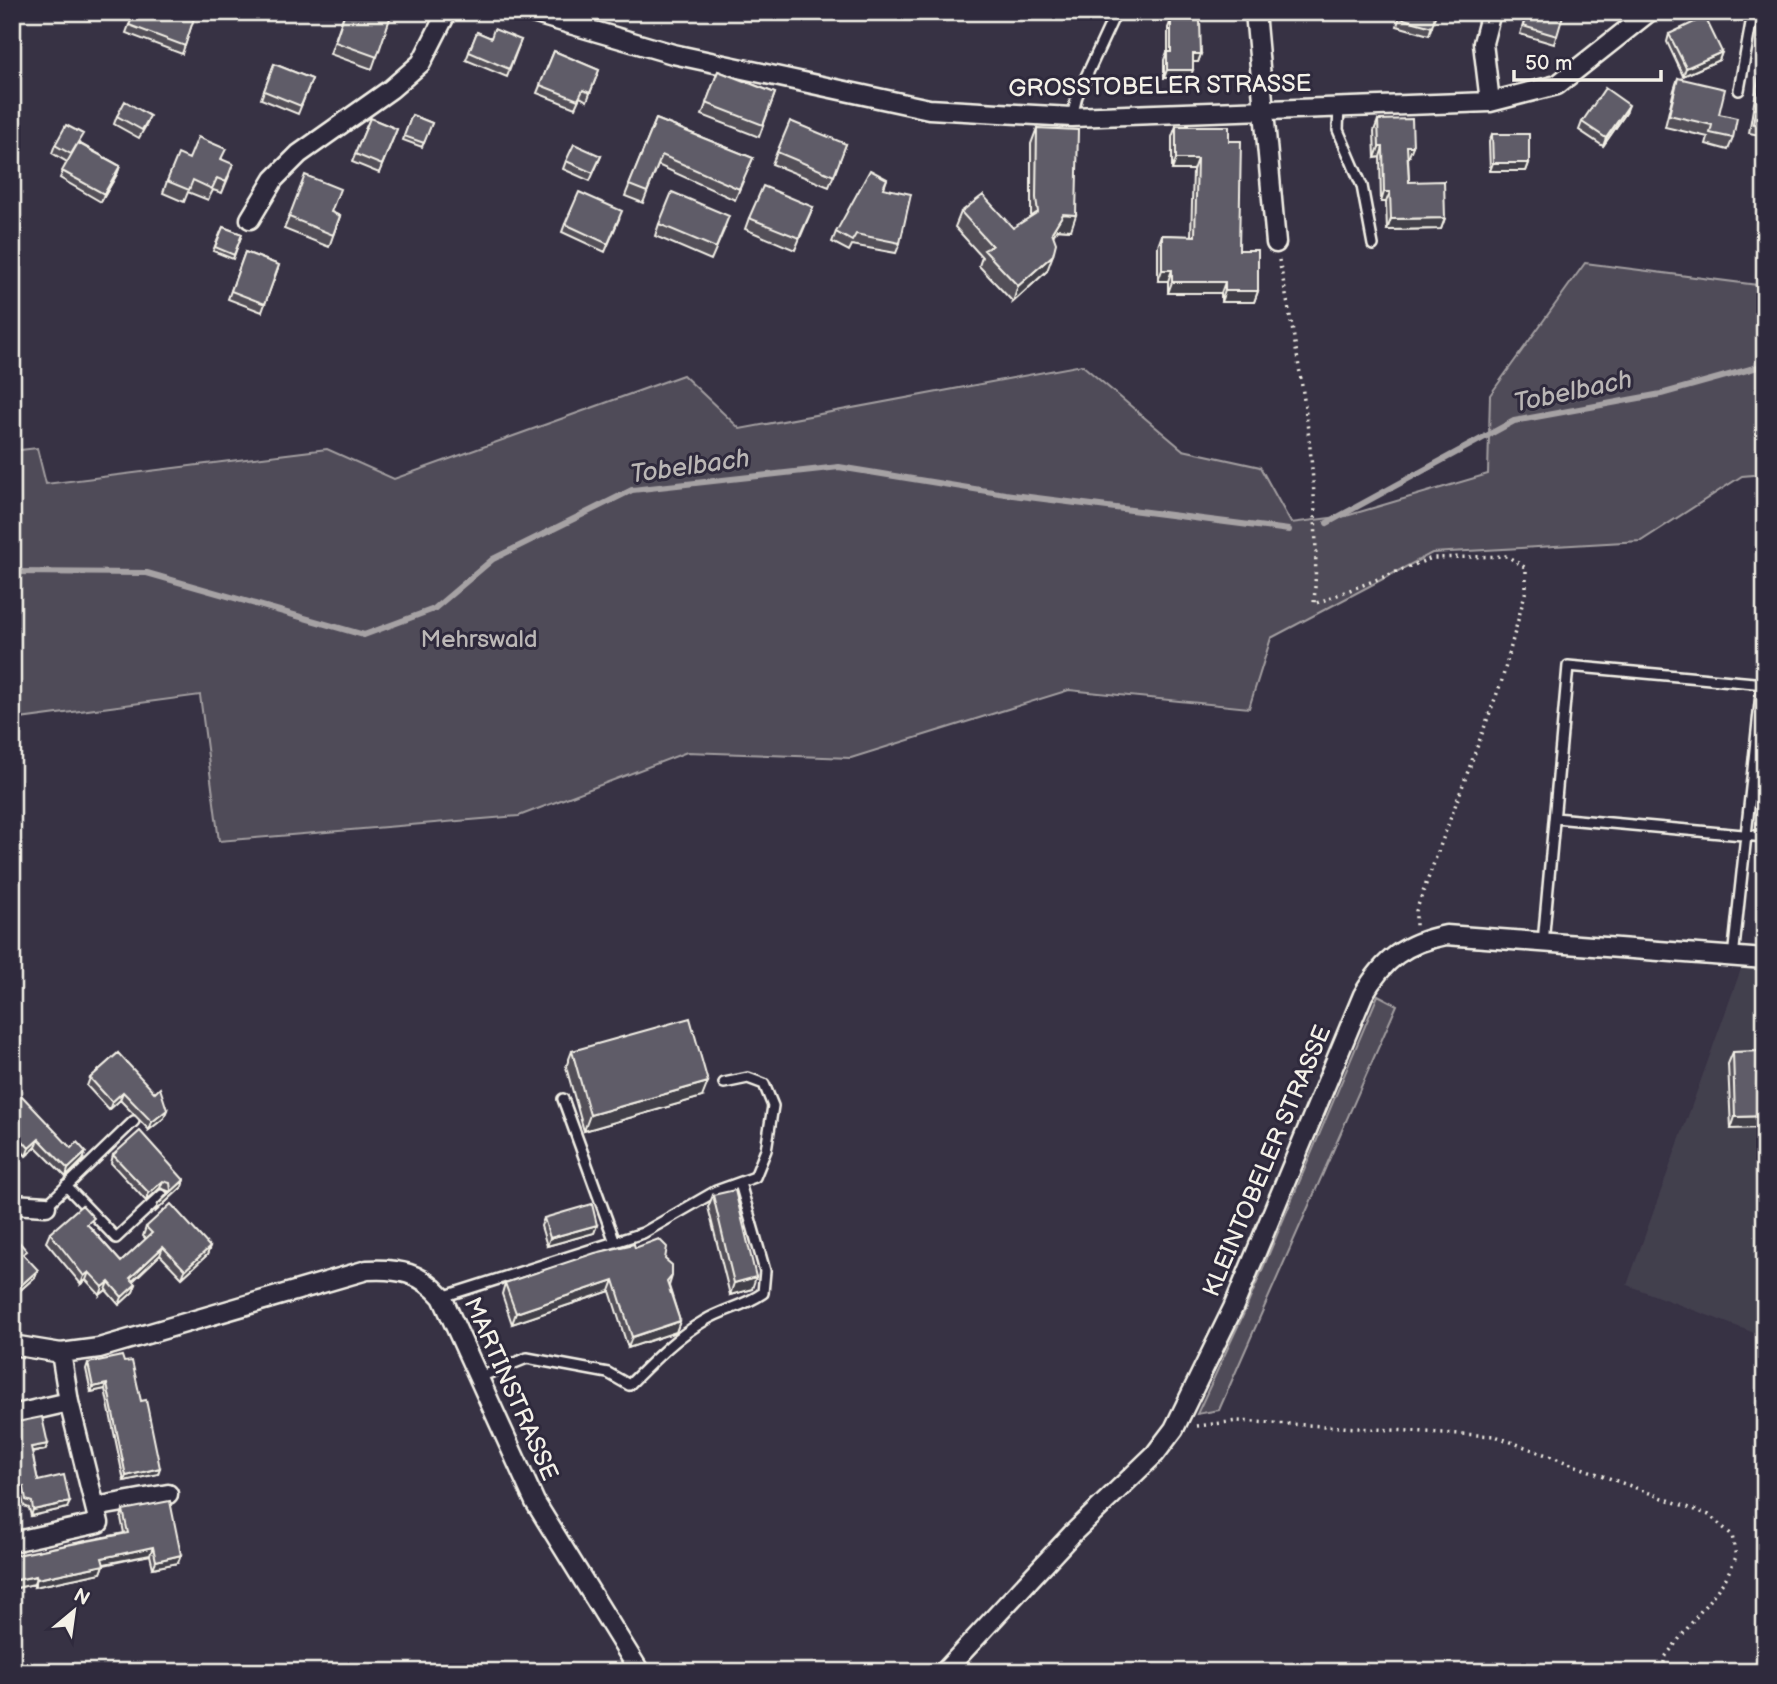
<svg xmlns="http://www.w3.org/2000/svg" width="1777" height="1684" viewBox="0 0 1777 1684" font-family="'Balsamiq Sans',sans-serif">
  <style>
    .built { fill: #433f4e }
    .green { fill: #504b59; stroke: #a29ea0; stroke-width: 2 }
    .lines { fill: none; stroke-linecap: round; stroke-linejoin: round }
    .stream { stroke: #a6a2a4; stroke-width: 6 }
    .lane-casing { stroke: #f4f1e8; stroke-width: 14 }
    .street-casing { stroke: #f4f1e8; stroke-width: 23 }
    .path { stroke: #f4f1e8; stroke-width: 3.5; stroke-dasharray: 2 5; stroke-linecap: butt }
    .lane { stroke: #2f2a3d; stroke-width: 9 }
    .street { stroke: #2f2a3d; stroke-width: 18 }
    .wall { fill: #524f59; stroke: #f4f1e8; stroke-width: 2 }
    .shaded-wall { fill: #424048; stroke: #f4f1e8; stroke-width: 2 }
    .building { fill: #5f5c67; stroke: #f4f1e8; stroke-width: 2 }
    .labels { text-anchor: middle; dominant-baseline: central; stroke-width: 6; stroke-linejoin: round; paint-order: stroke }
    .street-label { font-size: 24px; fill: #f4f1e8; stroke: #2f2a3d }
    .park-label { font-size: 24px; fill: #bbb7b6; stroke: #2f2a3d }
    .water-label { font-size: 26px; font-style: italic; fill: #bab6b5; stroke: #2f2a3d }
  </style>
  <rect width="100%" height="100%" fill="#373244"/>
  <filter id="ink" filterUnits="userSpaceOnUse"><feTurbulence type="fractalNoise" baseFrequency=".0143" numOctaves="2"/><feDisplacementMap in="SourceGraphic" scale="14" xChannelSelector="R" yChannelSelector="G"/><feConvolveMatrix kernelMatrix="1 2 1 2 8 2 1 2 1" color-interpolation-filters="sRGB"/></filter>
  <g filter="url(#ink)">
    <path class="built" d="M1745 958 1765 959V1337L1627 1285Z"/>
    <path class="green" d="M1585 263 1765 286V474L1742 476 1641 541 1432 553 1271 638 1249 708 1069 690 851 758 687 752 519 816 219 841 200 695 12 720V451L37 448 46 484 327 449 394 479 683 375 740 429 1082 365 1183 450 1260 467 1291 523 1346 516 1488 474 1490 395Z
      M1378 995 1397 1005 1219 1410 1197 1414 1244 1313Z"/>
    <g class="lines">
      <path class="stream" d="M1327 523 1514 421 1661 394 1765 365
        M12 572 147 573 364 635 434 609 493 559 632 490 839 467 1005 494 1289 530"/>
      <defs>
        <path id="lane" d="M1739 90 1753 12
          M1339 107 1338 130 1362 186 1373 245
          M1072 117 1077 96 1116 12
          M1555 818 1765 837
          M1543 943 1568 666 1765 684
          M1733 958 1762 684
          M563 1099 615 1242
          M66 1186 116 1238 162 1195
          M46 1206 134 1121
          M442 1297 643 1233 716 1191 755 1177 766 1150 773 1106 764 1084 748 1078 724 1083
          M477 1378 527 1358 608 1373 629 1385C652 1362 676 1337 704 1321 723 1309 743 1307 763 1293L765 1271 740 1183"/>
        <path id="street" d="M529 12 673 54 929 109 1072 117 1490 102 1557 85 1649 12
          M1255 12 1276 243
          M1490 102 1483 43 1491 12
          M250 219 274 179 299 154 391 89 421 63 447 12
          M12 1204 46 1206
          M12 1345 61 1353 99 1348 367 1270C399 1268 421 1273 442 1297L535 1502 640 1672
          M12 1415 69 1402
          M95 1507 168 1494
          M12 1542 99 1523 69 1402 61 1353
          M944 1672 1072 1534 1155 1454 1174 1429 1233 1308 1363 995C1384 959 1405 943 1446 935L1765 959"/>
      </defs>
      <use href="#lane" class="lane-casing"/>
      <use href="#street" class="street-casing"/>
      <path class="path" d="M1279 260C1302 373 1322 489 1314 604L1432 558 1507 556 1526 568V590L1502 680 1416 911V926
        M1197 1426 1238 1421 1495 1436 1709 1515 1732 1535 1736 1557 1725 1580 1665 1657 1662 1672"/>
      <use href="#lane" class="lane"/>
      <use href="#street" class="street"/>
    </g>
    <path class="wall" d="M345 12H392L372 69 330 54Z
      M1401 12H1436L1429 35 1397 26Z
      M1527 12H1565L1562 17 1554 44 1520 34Z
      M194 18 182 54 126 33 129 25Z
      M1171 20 1201 54 1198 62H1193L1190 78H1164V60L1167 52H1168V28Z
      M477 32 491 38 521 40 507 77 466 60Z
      M1669 34 1722 52 1719 60 1683 76 1667 42Z
      M1765 37V136L1749 133Z
      M554 51 599 70 587 101 580 97 575 108 537 93Z
      M274 64 312 79 298 114 261 99Z
      M718 71 775 93 759 137 702 115Z
      M1678 78 1719 114 1733 138 1728 150 1706 144 1708 137 1665 127 1674 90Z
      M1626 113 1603 146 1579 130 1582 122Z
      M412 115 432 123 422 147 403 140Z
      M117 116 147 124 139 138 114 124Z
      M370 118 397 129 379 173 352 162Z
      M656 119 753 158 735 200 658 165 643 203 625 196Z
      M1378 120 1409 156H1408L1409 182 1445 218 1441 229 1387 230 1386 202H1381L1380 157 1375 158 1374 131Z
      M1176 126 1229 141 1239 250 1258 291 1254 302H1221V293H1168V281H1158V246L1162 235 1191 236 1193 170H1172V137Z
      M1037 128 1071 230 1057 229 1053 236 1047 271 1013 302 979 266 982 257 955 227 961 212 1013 228 1031 217V144Z
      M1492 134 1529 163 1526 171H1490L1489 142Z
      M79 143 120 166 117 174 101 202 60 178 67 162 52 153 55 145Z
      M846 144 829 187 772 164 777 152Z
      M601 156 590 181 563 169 566 161Z
      M189 159H222L229 176 222 193 213 190 208 200 188 192 184 202 163 193 167 181Z
      M887 179 884 188 900 243 896 253 852 245 849 251 832 242 836 232Z
      M813 207 795 250 745 229 749 218Z
      M331 212 340 216 329 247 284 229 289 217Z
      M619 219 605 252 562 232 565 224Z
      M659 224 725 228 711 260 655 236Z
      M223 227 242 234 233 259 213 251Z
      M245 252 279 265 262 312 228 299Z
      M572 1051 702 1097 584 1131 566 1067Z
      M1765 1051 1731 1129 1728 1064 1733 1052Z
      M118 1053 164 1118 149 1130 120 1100 109 1110 87 1086 90 1078Z
      M12 1106 83 1160 66 1177 36 1147 26 1156 14 1142 12 1144Z
      M113 1155 182 1187 156 1211 158 1204 168 1194V1191L160 1188 146 1201 111 1163Z
      M713 1195 752 1289 730 1295 708 1207Z
      M544 1218 597 1225 594 1233 547 1246 541 1226Z
      M90 1227 121 1262 146 1239 143 1236 146 1227 210 1247 207 1255 182 1278 160 1255 133 1281 136 1284 133 1292 119 1305 106 1290 100 1295 86 1280 81 1284 46 1242 50 1233Z
      M12 1234 35 1277 16 1294 12 1289Z
      M635 1248 665 1259 672 1276 669 1286 680 1321 676 1332 628 1348 610 1291 512 1324 502 1294 505 1283Z
      M124 1362 158 1474 124 1481 105 1389 91 1392 86 1369 88 1363Z
      M12 1423 48 1444 45 1450 32 1453 38 1481 67 1508 31 1516 29 1508 24 1506 21 1493 12 1494V1467H14L12 1457Z
      M123 1510 178 1563 153 1568 150 1555 104 1565 101 1573 34 1587V1584L12 1589V1556L124 1533 121 1518Z"/>
    <path class="shaded-wall" d="M1722 52 1719 60 1683 76 1686 68Z
      M1193 54H1201L1198 62H1190Z
      M1167 70H1193L1190 78H1164Z
      M1629 105 1626 113 1603 146 1606 138Z
      M1407 146H1413L1409 156 1403 157Z
      M1379 147H1383L1380 157 1375 158Z
      M1176 159H1197L1193 170H1172Z
      M1493 163H1529L1526 171H1490Z
      M120 166 117 174 101 202 104 194Z
      M1384 192H1390L1386 202H1381Z
      M1063 214 1076 215 1071 230 1057 229 1046 248 1052 232Z
      M1445 218 1441 229 1387 230 1391 219Z
      M1053 255 1047 271 1013 302 1018 286Z
      M1162 270H1172L1168 281H1158Z
      M1172 282H1225L1221 293H1168Z
      M1225 291H1258L1254 302H1221Z
      M708 1082 702 1097 584 1131 590 1115Z
      M123 1092 120 1100 109 1110 112 1102Z
      M167 1110 164 1118 149 1130 152 1122Z
      M1765 1116V1128L1731 1129 1735 1117Z
      M39 1139 36 1147 26 1156 29 1148Z
      M86 1152 83 1160 66 1177 68 1169Z
      M184 1180 182 1187 156 1211 158 1204Z
      M163 1181 160 1188 146 1201 149 1193Z
      M597 1225 594 1233 547 1246 550 1238Z
      M163 1247 160 1255 127 1286 130 1278Z
      M210 1247 207 1255 182 1278 185 1270Z
      M38 1270 35 1277 16 1294 19 1287Z
      M89 1272 86 1280 81 1284 84 1276Z
      M756 1277 752 1289 730 1295 734 1283Z
      M614 1280 610 1291 512 1324 516 1313Z
      M109 1282 106 1290 100 1295 103 1287Z
      M136 1284 133 1292 119 1305 122 1297Z
      M680 1321 676 1332 628 1348 632 1337Z
      M107 1384 105 1389 91 1392 93 1387Z
      M48 1444 45 1450 28 1453 31 1447Z
      M160 1468 158 1474 124 1481 126 1476Z
      M24 1487 21 1493 12 1494V1489Z
      M70 1502 67 1508 31 1516 33 1510Z
      M153 1547 150 1555 99 1565 102 1558Z
      M181 1555 178 1563 153 1568 156 1561Z
      M104 1565 101 1573 34 1587 37 1579Z
      M36 1576 34 1584 12 1589V1581Z"/>
    <path class="building" d="M135 12H172L194 18 185 46 129 25Z
      M345 12H392L377 57 335 42Z
      M1401 12H1436L1432 27 1400 18Z
      M1527 12H1564L1557 36 1523 26Z
      M1705 17 1722 52 1686 68 1669 34Z
      M1171 20H1200L1201 54H1193V70H1167V52H1171Z
      M494 29 521 40 509 69 469 52 477 32 491 38Z
      M1765 49V126L1753 124Z
      M554 51 599 70 590 93 583 90 578 100 540 85Z
      M274 64 312 79 301 106 264 91Z
      M718 71 775 93 763 125 706 103Z
      M1678 78 1725 89 1719 114 1737 118 1733 138 1710 133 1712 125 1669 115Z
      M1605 88 1629 105 1606 138 1582 122Z
      M125 101 150 116 142 130 117 116Z
      M412 115 432 123 424 143 404 136Z
      M370 118 397 129 382 165 355 154Z
      M656 119 753 158 739 189 662 155 647 192 629 185Z
      M1412 119 1413 146H1407L1409 182 1444 181 1445 218 1391 219 1390 192H1384L1383 147H1379L1378 120Z
      M790 121 846 144 834 176 777 152Z
      M66 125 83 134 71 154 55 145Z
      M1176 126H1229V141H1241L1239 250H1258V291H1225V282H1172V270H1162V235L1195 236 1197 159H1176Z
      M1037 128 1078 130 1076 215 1063 214 1052 232 1056 243 1053 255 1018 286 984 250 992 246 961 212 983 195 1013 228 1038 212 1036 198Z
      M1492 134H1529V163H1493Z
      M198 137 226 149 221 159 233 164 226 182 217 178 212 189 193 180 189 190 167 181 178 154 189 159Z
      M78 143 120 166 104 194 62 171Z
      M574 144 601 156 593 173 566 161Z
      M870 170 887 179 883 188 911 194 900 243 856 234 852 241 836 232Z
      M305 175 340 189 331 212 340 216 333 235 289 217Z
      M763 186 813 207 799 238 749 218Z
      M579 192 622 211 608 244 565 224Z
      M672 192 729 216 716 248 659 224Z
      M223 227 242 234 234 255 215 247Z
      M245 252 279 265 265 304 231 291Z
      M690 1018 708 1082 590 1115 572 1051Z
      M1765 1051V1116L1735 1117 1733 1052Z
      M118 1053 155 1093 160 1088 167 1110 152 1122 123 1092 112 1102 90 1078Z
      M22 1096 71 1148 77 1142 86 1152 68 1169 39 1139 29 1148 17 1134 13 1138 12 1137V1106Z
      M140 1131 184 1180 158 1204 171 1190 170 1183 163 1181 149 1193 113 1155Z
      M735 1190 756 1277 734 1283 713 1195Z
      M171 1204 210 1247 185 1270 163 1247 130 1278 136 1284 122 1297 109 1282 103 1287 89 1272 84 1276 50 1233 82 1205 94 1218 87 1224 121 1262 152 1233 146 1227Z
      M592 1204 597 1225 550 1238 544 1218Z
      M12 1234 27 1251 23 1254 38 1270 19 1287 12 1280Z
      M659 1239 667 1247 665 1259 672 1265V1276L667 1282 680 1321 632 1337 614 1280 516 1313 505 1283 595 1253 634 1244 635 1248Z
      M122 1356 124 1362 132 1361 141 1401 146 1400 160 1468 126 1476 107 1384 93 1387 88 1363Z
      M42 1417 48 1444 31 1447 38 1481 64 1475 70 1502 33 1510 32 1502 26 1500 24 1487 12 1489V1467L18 1466 12 1440V1423Z
      M170 1501 181 1555 156 1561 153 1547 102 1558 104 1565 37 1579 36 1576 12 1581V1556L128 1533 123 1510Z"/>
  </g>
  <g class="labels">
    <g class="street-label">
      <text transform="translate(1160 86) rotate(-1)">GROSSTOBELER STRASSE</text>
      <text transform="translate(1267 1161) rotate(-67)">KLEINTOBELER STRASSE</text>
      <text transform="translate(511 1389) rotate(66)">MARTINSTRASSE</text>
    </g>
    <g class="park-label">
      <text x="479" y="639">Mehrswald</text>
    </g>
    <g class="water-label">
      <text transform="translate(1573 392) rotate(-12)">Tobelbach</text>
      <text transform="translate(690 467) rotate(-8)">Tobelbach</text>
    </g>
  </g>
  <rect width="1777" height="1684" fill="none" stroke="#2f2a3d" stroke-width="42"/>
  <rect x="21" y="21" width="1735" height="1642" fill="none" stroke="#f4f1e8" stroke-width="2.5" filter="url(#ink)"/>
  <g transform="translate(74 1611) rotate(29)" stroke="#2f2a3d" stroke-width="5" paint-order="stroke">
  <path d="M0-5L12 26L0 18L-12 26Z" fill="#f4f1e8"/>
  <text y="-10" font-size="19" font-weight="bold" text-anchor="middle" fill="#f4f1e8">N</text>
  </g>
  <path d="M1514 70v10h147v-10" fill="none" stroke="#f4f1e8" stroke-width="3.5"/>
  <text x="1525" y="70" font-size="21" fill="#f4f1e8" stroke="#2f2a3d" stroke-width="5" paint-order="stroke">50 m</text>
</svg>
